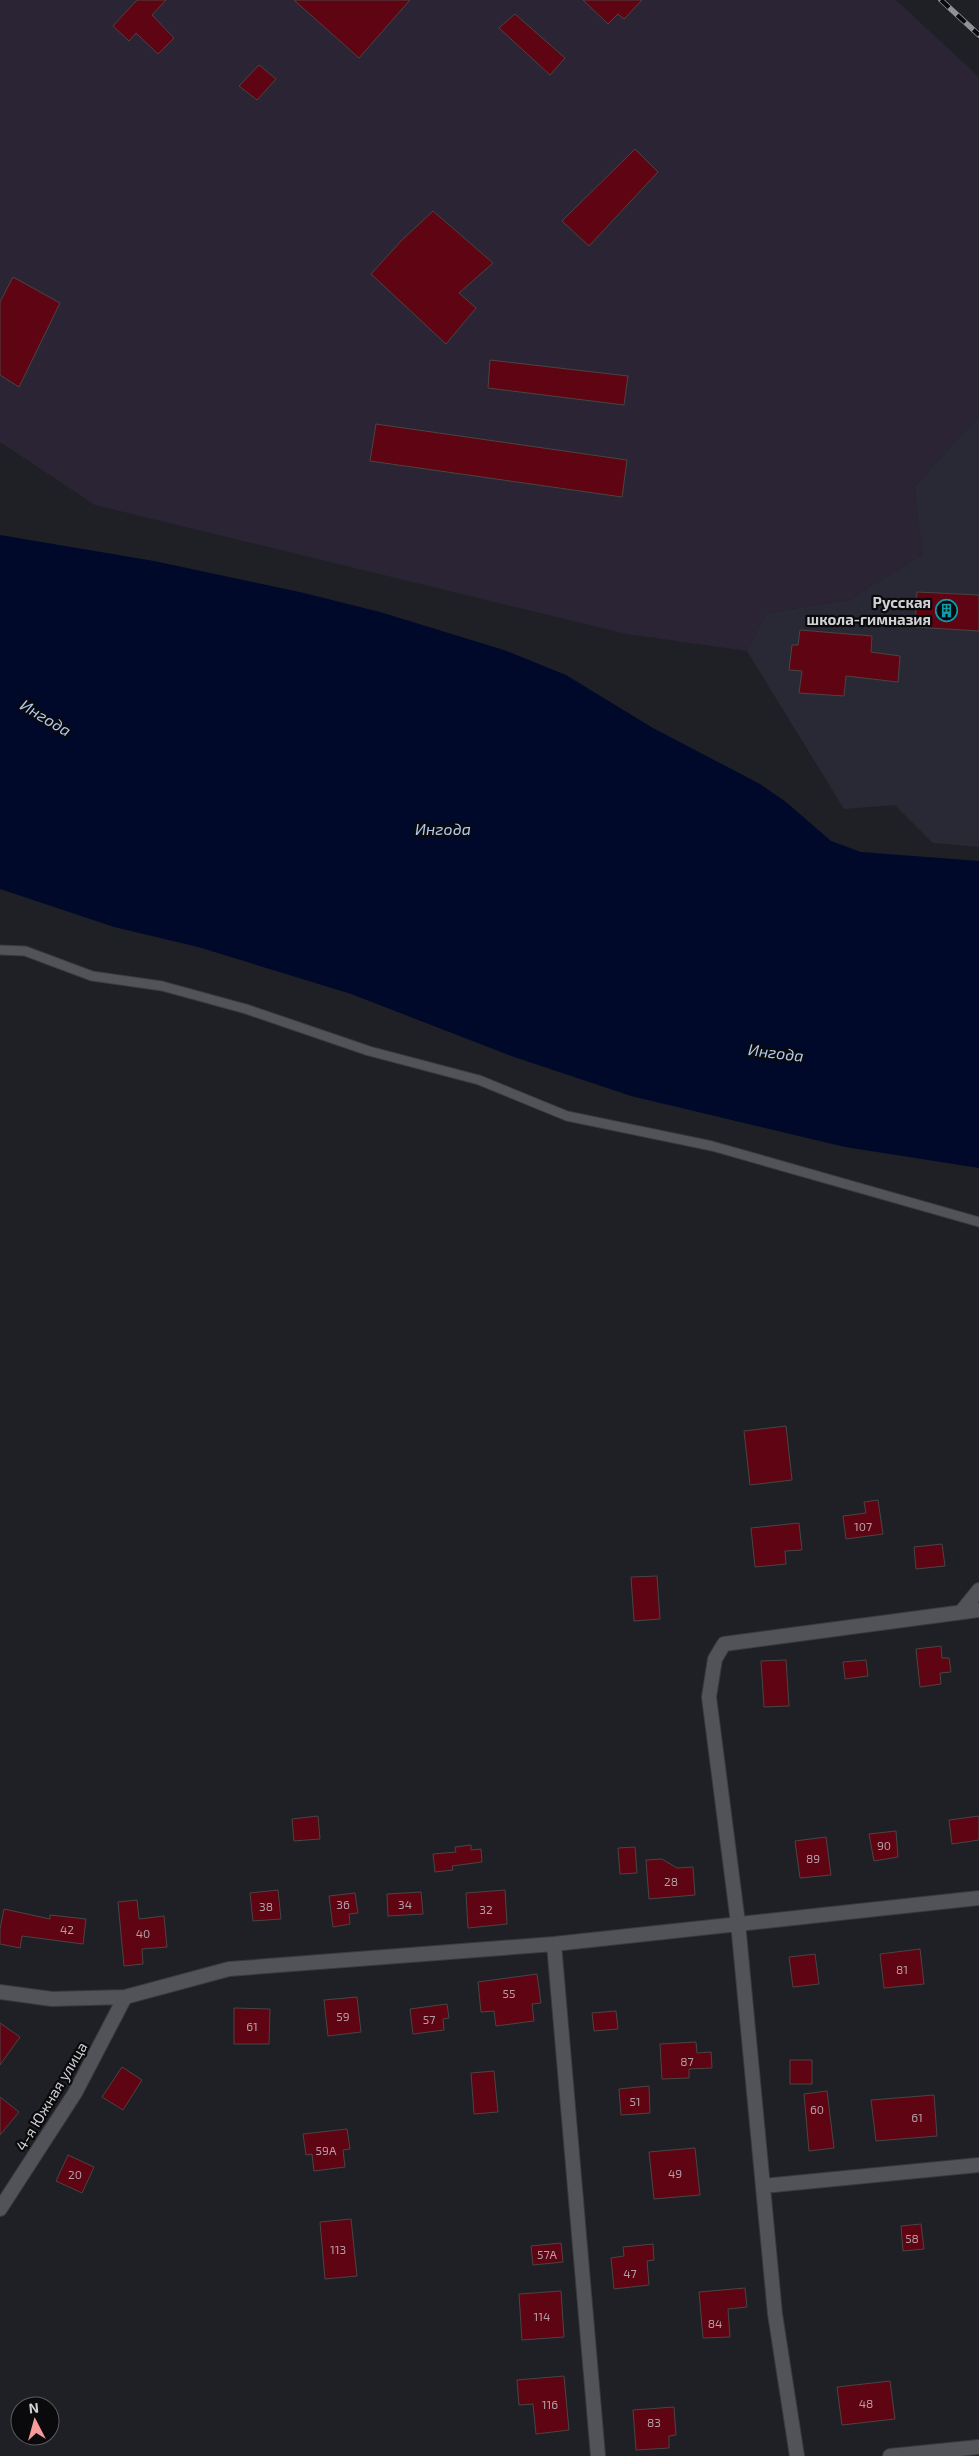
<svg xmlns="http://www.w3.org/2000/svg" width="979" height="2456" viewBox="0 0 979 2456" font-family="'Exo 2',sans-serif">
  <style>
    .industrial { fill: #2b2434 }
    .built { fill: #282934 }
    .water { fill: #00092a }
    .building { fill: #5f0413; stroke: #4a4443 }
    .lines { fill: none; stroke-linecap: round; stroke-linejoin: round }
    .service-casing { stroke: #393a3e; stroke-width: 11 }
    .minor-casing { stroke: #393a3e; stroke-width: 16 }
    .service { stroke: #525358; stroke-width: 9 }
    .minor { stroke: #525358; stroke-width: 14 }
    .rail-casing { stroke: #919296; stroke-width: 5.5 }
    .rail { stroke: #0a0a0c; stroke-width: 4; stroke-dasharray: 11; stroke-linecap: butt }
    .labels { text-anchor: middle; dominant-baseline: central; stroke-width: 4.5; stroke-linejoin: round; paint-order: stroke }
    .number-label { font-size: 12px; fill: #b49ea4 }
    .poi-label { font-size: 15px; font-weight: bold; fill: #d1d1d5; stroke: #0a0a0c; text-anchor: end }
    .street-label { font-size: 15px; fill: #d1d1d5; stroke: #0a0a0c }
    .water-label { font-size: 16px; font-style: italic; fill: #b0c9ef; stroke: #0a0a0c }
  </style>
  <rect width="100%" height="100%" fill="#1f2025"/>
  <path class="industrial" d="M0 0H896L979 77V416L914 487 922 554 849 600 766 613 747 651 627 634 95 505 0 442Z"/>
  <path class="built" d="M979 416V847L933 843 895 805 844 809 747 651 766 613 849 600 922 554 914 487Z"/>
  <path class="water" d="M0 535 154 561 304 593 380 612 504 650 566 675 653 728 760 784 786 802 831 841 861 852 979 861V1168L845 1147 631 1096 514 1057 351 994 198 947 114 927 0 889Z"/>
  <path class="building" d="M137 0H166L152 15 174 38 158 54 136 33 129 41 113 26Z
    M294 0H410L359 58Z
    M583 0H642L624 19 618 14 608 24Z
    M515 14 565 58 550 75 499 28Z
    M259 65 276 79 257 100 239 86Z
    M635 149 658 172 589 246 562 221Z
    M433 211 493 263 459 293 476 308 446 344 371 274 401 241Z
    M13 277 60 303 19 387 0 375V302Z
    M490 360 628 376 624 405 488 388Z
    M376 424 627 460 622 497 370 461Z
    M917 592 979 595V631L915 627Z
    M800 630 872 636 871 652 900 656 898 682 846 676 844 696 799 693 802 671 789 670 792 645H798Z
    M786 1426 792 1480 750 1485 744 1431Z
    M878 1500 883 1534 846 1539 843 1516 866 1513 864 1502Z
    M799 1523 802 1550 785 1551 786 1564 755 1567 751 1528Z
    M942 1544 945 1566 916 1569 914 1547Z
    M657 1576 660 1619 634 1621 631 1577Z
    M941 1646 942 1658H949L951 1672 940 1673 941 1684 920 1687 916 1649Z
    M786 1660 789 1706 764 1707 761 1661Z
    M866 1660 868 1676 845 1679 843 1662Z
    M318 1816 320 1839 294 1841 292 1819Z
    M979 1816V1840L952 1844 949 1820Z
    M896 1831 898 1857 874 1861 869 1834Z
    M826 1837 831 1875 800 1878 795 1841Z
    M471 1845V1850L481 1849 482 1862 452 1866 453 1870 435 1872 433 1854 456 1852 455 1847Z
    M635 1847 637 1873 620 1874 618 1848Z
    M662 1859 677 1868 693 1867 695 1895 649 1899 646 1860Z
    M278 1890 281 1919 253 1921 250 1893Z
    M505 1890 507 1924 468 1928 466 1893Z
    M421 1892 423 1914 388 1916 387 1894Z
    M355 1893 358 1913 349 1914 350 1924 333 1927 329 1896Z
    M137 1900 139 1919 164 1916 167 1947 142 1949 143 1964 124 1966 118 1902Z
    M4 1909 50 1919V1915L86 1919 83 1944 22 1936 20 1948 0 1944V1929Z
    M920 1949 924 1984 884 1988 880 1954Z
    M815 1954 819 1984 793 1987 789 1957Z
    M537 1974 541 2003 532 2004 534 2021 496 2026 494 2011 481 2012 478 1982Z
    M357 1997 361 2032 328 2036 324 2000Z
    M447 2004 449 2018 443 2019 444 2030 413 2034 410 2009Z
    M234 2008 270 2009 269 2044H234Z
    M616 2011 618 2029 594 2031 592 2013Z
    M0 2023 20 2037 0 2065Z
    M696 2042 697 2053 711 2052 712 2068 689 2069V2078L662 2079 660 2044Z
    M790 2060H812V2084H790Z
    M122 2067 142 2080 123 2110 102 2097Z
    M494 2071 498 2112 474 2114 471 2073Z
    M649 2086 650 2113 621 2115 619 2089Z
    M827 2091 834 2148 809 2151 804 2094Z
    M934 2095 937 2136 876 2141 871 2100Z
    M0 2097 19 2112 0 2135Z
    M347 2129 350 2149 343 2150 345 2167 314 2171 312 2154 306 2155 303 2134Z
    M695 2148 700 2195 654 2199 649 2152Z
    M68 2155 94 2167 82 2193 56 2181Z
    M351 2219 357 2276 325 2279 320 2222Z
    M921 2224 924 2249 903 2251 901 2226Z
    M561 2243 563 2262 533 2265 531 2246Z
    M653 2244 654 2260 647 2261 649 2285 614 2289 611 2258 624 2256 623 2247Z
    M745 2288 747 2307 728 2309 730 2337 703 2338 699 2292Z
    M561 2291 564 2337 522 2340 519 2294Z
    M564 2376 569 2430 536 2434 533 2404 519 2405 517 2380Z
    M890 2381 895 2419 842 2425 837 2387Z
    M674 2407 676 2435 669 2436V2448L636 2450 633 2410Z"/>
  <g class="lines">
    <defs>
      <path id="service" d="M0 950 25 951 92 976 162 986 246 1009 369 1051 479 1080 567 1116 712 1146 979 1222"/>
      <path id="minor" d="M962 1611 979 1590
        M554 1944 598 2456
        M0 1992 52 1999 125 1997 229 1969 554 1944 979 1898
        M763 2186 979 2165
        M0 2209 75 2093 125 1997
        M797 2456 775 2314 738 1923 709 1697 715 1659 724 1644 979 1610
        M890 2456 979 2447"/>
    </defs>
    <use href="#service" class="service-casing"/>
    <use href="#minor" class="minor-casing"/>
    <use href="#service" class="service"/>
    <use href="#minor" class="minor"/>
    <defs>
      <path id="rail" d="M941 0 979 35"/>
    </defs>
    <use href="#rail" class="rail-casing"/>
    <use href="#rail" class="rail"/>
  </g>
  <defs>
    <symbol id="building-ring" viewBox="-11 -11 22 22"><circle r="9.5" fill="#0a0a0c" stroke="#0f9aa8" stroke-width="1.5"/><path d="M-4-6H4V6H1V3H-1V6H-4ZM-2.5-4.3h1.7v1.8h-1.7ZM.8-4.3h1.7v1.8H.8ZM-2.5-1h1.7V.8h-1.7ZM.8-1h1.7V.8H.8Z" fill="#0f9aa8"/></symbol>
  </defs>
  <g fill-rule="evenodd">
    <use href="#building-ring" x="934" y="598" width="25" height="25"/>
  </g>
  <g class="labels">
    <g class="number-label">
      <text x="863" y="1526">107</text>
      <text x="884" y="1845">90</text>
      <text x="813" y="1858">89</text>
      <text x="671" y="1881">28</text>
      <text x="343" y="1904">36</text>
      <text x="405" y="1904">34</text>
      <text x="266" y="1906">38</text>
      <text x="486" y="1909">32</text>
      <text x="67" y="1929">42</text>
      <text x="143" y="1933">40</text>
      <text x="902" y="1969">81</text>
      <text x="509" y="1993">55</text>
      <text x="343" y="2016">59</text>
      <text x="429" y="2019">57</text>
      <text x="252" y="2026">61</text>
      <text x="687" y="2061">87</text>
      <text x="635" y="2101">51</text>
      <text x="817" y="2109">60</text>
      <text x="917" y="2117">61</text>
      <text x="326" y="2150">59А</text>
      <text x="675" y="2173">49</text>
      <text x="75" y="2174">20</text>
      <text x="912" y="2238">58</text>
      <text x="338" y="2249">113</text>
      <text x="547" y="2254">57А</text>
      <text x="630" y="2273">47</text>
      <text x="542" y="2316">114</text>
      <text x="715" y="2323">84</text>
      <text x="866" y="2403">48</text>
      <text x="550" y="2404">116</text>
      <text x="654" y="2422">83</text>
    </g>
    <g class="poi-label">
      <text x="931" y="602">Русская<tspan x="931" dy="17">школа-гимназия</tspan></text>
    </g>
    <g class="street-label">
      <text transform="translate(51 2096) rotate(-59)">4-я Южная улица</text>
    </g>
    <g class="water-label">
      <text transform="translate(46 717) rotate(31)">Ингода</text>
      <text x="443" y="828">Ингода</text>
      <text transform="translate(776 1052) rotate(7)">Ингода</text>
    </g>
  </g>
  <g transform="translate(35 2421) rotate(354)"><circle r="24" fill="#0a0a0c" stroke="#5a5a5c"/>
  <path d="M0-4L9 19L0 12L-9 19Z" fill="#f59b9a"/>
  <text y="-8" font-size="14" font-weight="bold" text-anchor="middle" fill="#d1d1d5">N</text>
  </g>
</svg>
